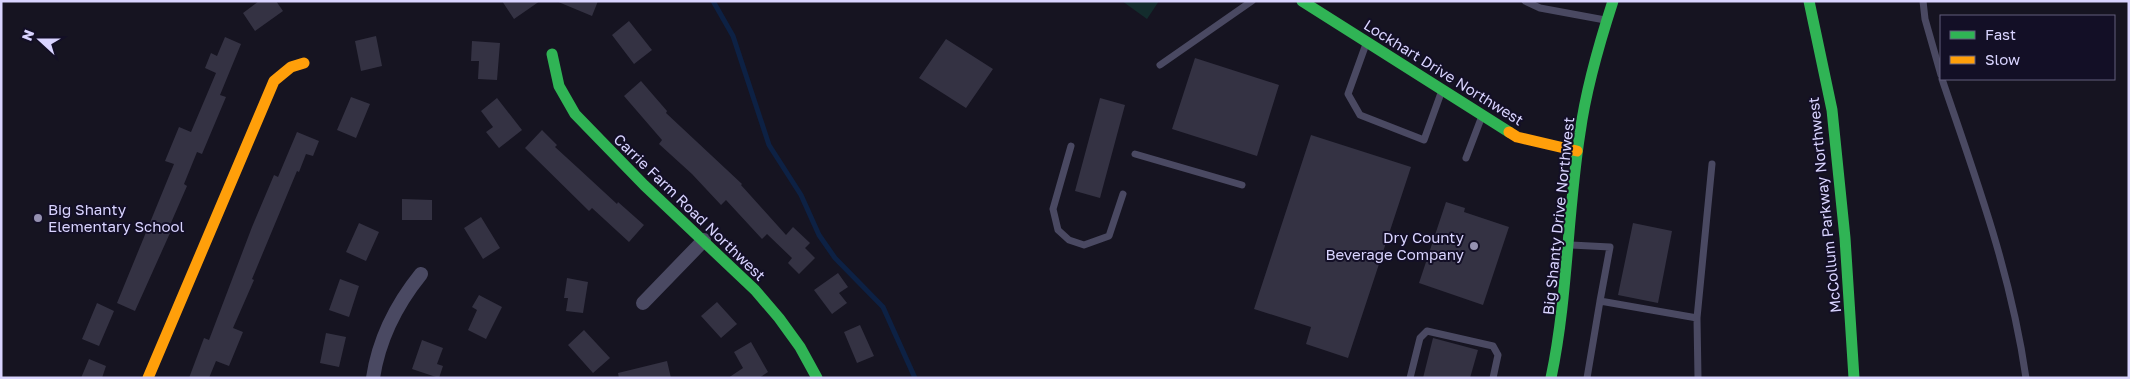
<svg xmlns="http://www.w3.org/2000/svg" width="2130" height="379" viewBox="0 0 2130 379" font-family="'Golos Text',sans-serif">
  <style>
    .green { fill: #132c2d }
    .lines { fill: none; stroke-linecap: round; stroke-linejoin: round }
    .stream { stroke: #0d2144; stroke-width: 5 }
    .building { fill: #343243 }
    .lane { stroke: #4a4962; stroke-width: 7 }
    .street { stroke: #4a4962; stroke-width: 14 }
    .fast { stroke: #30b455; stroke-width: 11 }
    .slow { stroke: #ff9f0a; stroke-width: 11 }
    .poi-dot { fill: #9591b1; stroke: #130f26; stroke-width: 2 }
    .labels { text-anchor: middle; dominant-baseline: central; stroke-width: 4; stroke-linejoin: round; paint-order: stroke }
    .street-label { font-size: 15px; fill: #d9d4ff; stroke: #130f26 }
    .poi-label { font-size: 15px; fill: #d9d4ff; stroke: #130f26; text-anchor: start }
  </style>
  <rect width="100%" height="100%" fill="#161421"/>
  <path class="green" d="M1122 1H1159L1147 19Z"/>
  <g class="lines">
    <path class="stream" d="M713 1 733 36 769 145 801 195 819 235 835 258 883 307 915 378"/>
  </g>
  <path class="building" d="M259 1H276L283 11 255 31 243 13Z
    M502 1H540L514 19Z
    M556 1H598L592 16Z
    M629 21 652 50 634 64 612 35Z
    M376 36 382 66 361 71 355 41Z
    M225 37 241 44 220 95 226 97 202 154 197 152 184 184 187 186 167 232 170 233 135 311 117 303 174 164 165 161 179 127 191 132 216 73 205 68 211 53 217 56Z
    M946 39 993 69 966 108 919 78Z
    M472 41 500 43 497 80 478 79 479 61H471Z
    M1195 58 1279 85 1257 156 1172 129Z
    M641 81 667 111 666 113 742 184 741 185 786 235 793 227 810 243 805 248 815 258 799 274 788 263 792 258 767 234 762 239 726 200 721 205 692 174 659 144 662 140 624 96Z
    M351 97 370 104 356 138 337 130Z
    M497 98 522 130 499 148 486 132 493 127 481 111Z
    M1100 98 1125 105 1100 198 1075 191Z
    M542 130 557 145 555 147 578 168 617 204 618 202 644 225 629 242 592 208 589 211 525 148Z
    M297 132 319 141 313 156 306 154 299 172 297 171 252 279 254 280 233 328 243 332 229 366 216 361 209 378H189L204 338 209 340 252 227 274 175 278 177Z
    M1311 135 1411 167 1348 358 1306 344 1311 327 1254 309Z
    M402 199 432 200V220H402Z
    M1446 202 1465 208 1464 212 1509 227 1483 305 1419 283Z
    M481 217 500 248 483 259 464 228Z
    M359 223 379 232 366 261 346 252Z
    M1633 223 1672 231 1658 303 1618 295Z
    M838 273 848 287 839 293 847 303 832 314 814 290Z
    M567 278 588 282 583 313 566 311 568 298H564Z
    M340 279 359 286 349 317 329 310Z
    M479 295 502 307 486 339 468 330 477 310 472 307Z
    M717 302 737 324 721 338 701 316Z
    M97 303 114 311 99 346 82 339Z
    M860 325 874 356 857 363 844 332Z
    M584 330 610 358 593 373 568 345Z
    M326 333 346 337 339 367 320 363Z
    M1433 338 1478 350 1470 378H1423Z
    M422 340 443 348 437 364 443 366 439 378 412 369Z
    M751 342 768 372 759 378H728L743 368 734 352Z
    M89 359 106 366 102 378H81Z
    M667 361 671 378H619L618 373Z"/>
  <g class="lines">
    <path class="lane" d="M1525 1 1540 8 1605 20
      M1923 1 1925 19 1941 75
      M1366 44 1348 94 1360 115 1424 140 1441 93
      M1160 65 1252 1
      M1942 79C1976 179 2011 273 2026 378
      M1071 146 1053 209 1058 230 1069 240 1084 245 1109 236 1123 194
      M1135 154 1242 185
      M1466 158 1482 116
      M1571 245 1610 247 1600 301 1697 318 1698 378
      M1697 318 1712 164
      M1410 378 1420 338 1427 331 1493 346 1498 355 1493 378
      M1587 378 1600 301"/>
    <path class="street" d="M643 303 704 240
      M373 378C379 338 396 305 421 274"/>
    <path class="fast" d="M1302 1 1509 132
      M1809 1 1832 110 1845 238 1854 378
      M552 54 559 86 575 114 644 185 755 290 779 318 800 347 817 378
      M1551 378C1568 297 1567 215 1580 133 1586 88 1599 44 1613 1"/>
    <path class="slow" d="M1509 132 1517 137 1577 151
      M148 378 274 81 291 67 304 63"/>
  </g>
  <g class="poi-dot">
    <circle cx="38" cy="218" r="5"/>
    <circle cx="1474" cy="246" r="5"/>
  </g>
  <g class="labels">
    <g class="street-label">
      <text transform="translate(1444 72) rotate(32)">Lockhart Drive Northwest</text>
      <text transform="translate(1824 205) rotate(-96)">McCollum Parkway Northwest</text>
      <text transform="translate(690 207) rotate(44)">Carrie Farm Road Northwest</text>
      <text transform="translate(1558 216) rotate(-84)">Big Shanty Drive Northwest</text>
    </g>
    <g class="poi-label">
      <text x="48" y="209">Big Shanty<tspan x="48" dy="17">Elementary School</tspan></text>
      <text x="1464" y="237" text-anchor="end">Dry County<tspan x="1464" dy="17">Beverage Company</tspan></text>
    </g>
  </g>
  <rect width="2130" height="379" fill="none" stroke="#d9d4ff" stroke-width="5"/>
  <rect x="1940" y="15" width="175" height="65" fill="#130f26" stroke="#625e7d"/>
  <rect x="1950" y="31" width="25" height="8" fill="#30b455" stroke="#625e7d"/>
  <text x="1985" y="40" font-size="15" fill="#d9d4ff">Fast</text>
  <rect x="1950" y="56" width="25" height="8" fill="#ff9f0a" stroke="#625e7d"/>
  <text x="1985" y="65" font-size="15" fill="#d9d4ff">Slow</text>
  <g transform="translate(40 40) rotate(291)" stroke="#130f26" stroke-width="4" paint-order="stroke">
  <path d="M0-4L9 19L0 12L-9 19Z" fill="#d9d4ff"/>
  <text y="-8" font-size="14" font-weight="bold" text-anchor="middle" fill="#d9d4ff">N</text>
  </g>
</svg>
